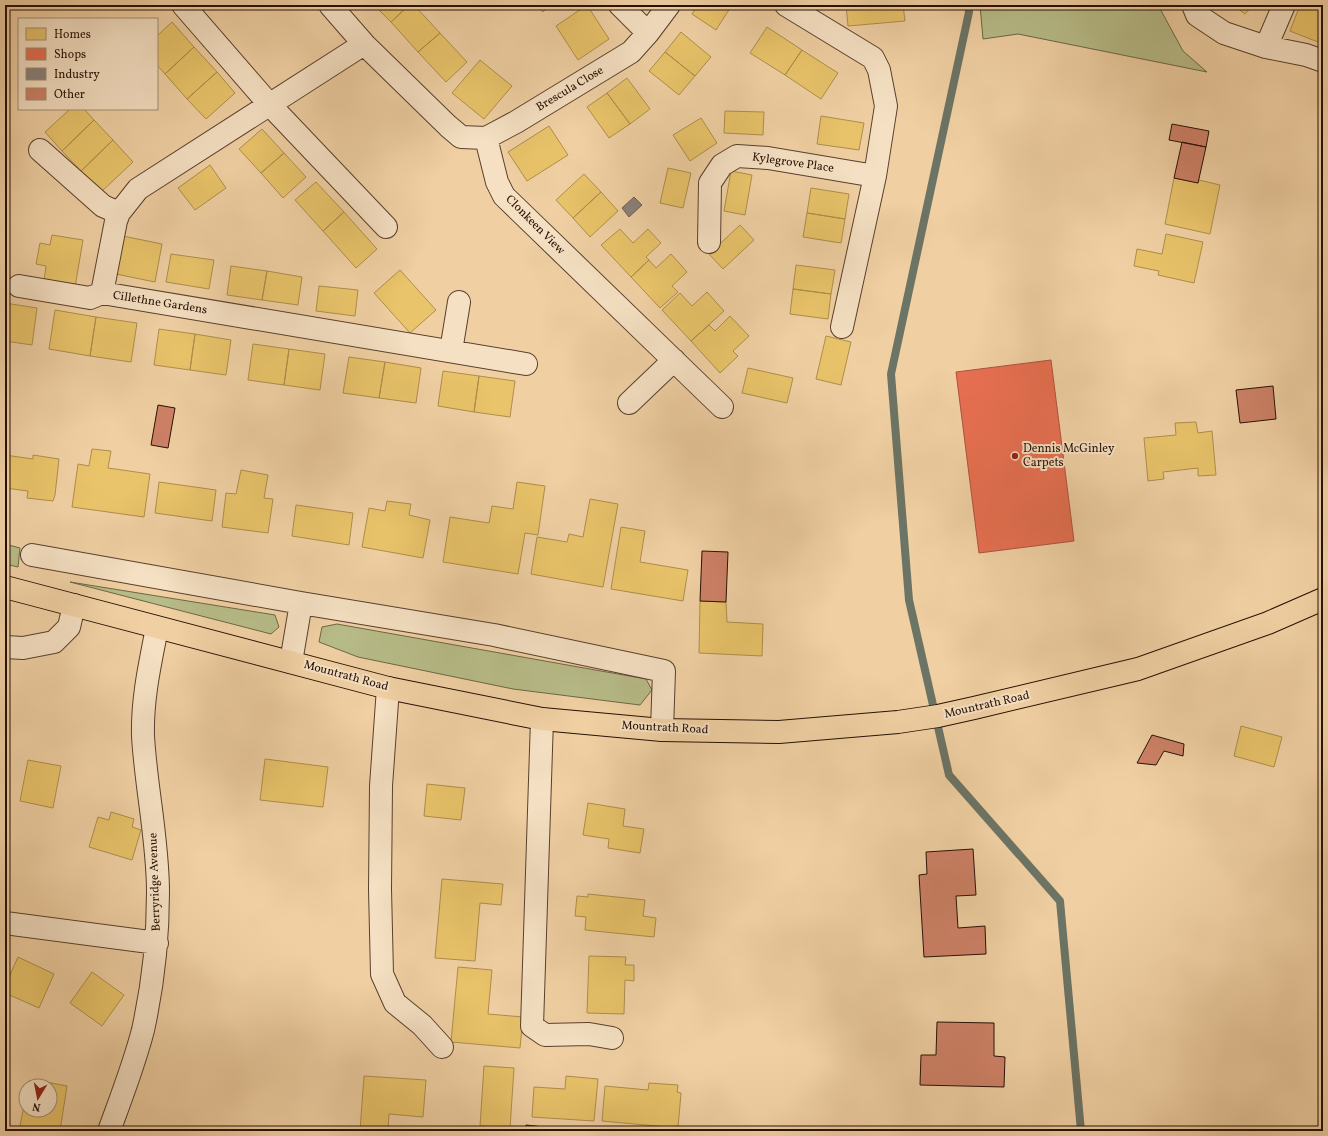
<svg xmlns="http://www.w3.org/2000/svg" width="1328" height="1136" viewBox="0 0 1328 1136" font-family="Vollkorn,serif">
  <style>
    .green { fill: #b7bc88; stroke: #6e6646 }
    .homes { fill: #e9c46a; stroke: #ae8e4b }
    .shops { fill: #e76f51; stroke: #ad523a }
    .industry { fill: #8a817c; stroke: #6c5f58 }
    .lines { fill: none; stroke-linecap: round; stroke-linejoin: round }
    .stream { stroke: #6c7465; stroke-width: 8 }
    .building { fill: #ce8167; stroke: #261004 }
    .minor-casing { stroke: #58402c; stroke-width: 24 }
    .major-casing { stroke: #261004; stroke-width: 24 }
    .minor { stroke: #f5e0c3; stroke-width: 22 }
    .major { stroke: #f0d0a3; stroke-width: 22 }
    .poi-dot { fill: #8f2418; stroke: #f5e0c3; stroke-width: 1.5 }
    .labels { text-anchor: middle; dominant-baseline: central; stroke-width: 4; stroke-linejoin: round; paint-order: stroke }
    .street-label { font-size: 12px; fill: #261004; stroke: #f5e0c3 }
    .poi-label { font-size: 12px; fill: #261004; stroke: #f5e0c3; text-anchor: start }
  </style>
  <rect width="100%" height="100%" fill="#f0d0a3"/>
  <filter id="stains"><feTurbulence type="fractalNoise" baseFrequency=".005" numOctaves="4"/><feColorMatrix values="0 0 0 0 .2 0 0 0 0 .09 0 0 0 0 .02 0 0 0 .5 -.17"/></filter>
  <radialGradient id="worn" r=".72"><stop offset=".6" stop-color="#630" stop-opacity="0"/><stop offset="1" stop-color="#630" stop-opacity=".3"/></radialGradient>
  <path class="green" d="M980 5H1158L1183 51 1207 72 1018 34 983 39Z
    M5 544 20 548 18 567 5 564Z
    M70 582 275 615 279 627 271 634Z
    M337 624 646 679 652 690 640 705 513 689 358 657 319 642 322 627Z"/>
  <path class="homes" d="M374 5H409L391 22Z
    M409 5H414L440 33 418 52 391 22Z
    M536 5H550L543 12Z
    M587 5 609 39 578 60 556 26Z
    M698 5H732L716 30 692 14Z
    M846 5H903L905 21 848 26Z
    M1233 5H1253L1245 14Z
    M1300 5H1323V44L1290 31Z
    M172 22 194 47 165 74 157 65V36Z
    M767 27 802 50 785 75 750 53Z
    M681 32 711 57 695 76 665 52Z
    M440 33 467 62 446 82 418 52Z
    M194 47 217 72 187 99 165 74Z
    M802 50 838 73 821 99 785 75Z
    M665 52 695 76 679 95 649 71Z
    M480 60 512 86 484 119 452 93Z
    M217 72 235 93 206 119 187 99Z
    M627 78 650 109 630 124 607 93Z
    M607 93 630 124 609 138 587 107Z
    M70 109H84L94 120 62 151 45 132Z
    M725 111 764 112 763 135 724 133Z
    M821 116 864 123 859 150 817 144Z
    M701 118 717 143 690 161 673 135Z
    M94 120 113 140 81 171 62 151Z
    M549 126 568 155 527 181 508 152Z
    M262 129 284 153 261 173 239 149Z
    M113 140 133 162 101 192 81 171Z
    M284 153 306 177 283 198 261 173Z
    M210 165 226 188 195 210 178 188Z
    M668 168 691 173 683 208 660 203Z
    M731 171 752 175 745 215 724 211Z
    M584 174 601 192 573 218 556 200Z
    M1174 178 1198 183 1199 180 1220 185 1210 234 1165 224Z
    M316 182 344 212 323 231 295 200Z
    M811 188 849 194 845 219 807 213Z
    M601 192 618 211 590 237 573 218Z
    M344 212 377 249 356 268 323 231Z
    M807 213 845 219 841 243 803 237Z
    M740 225 754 240 723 269 709 254Z
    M620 229 633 243 648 229 661 243 646 257 649 260 631 277 601 245Z
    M1166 234 1203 242 1194 283 1158 275 1159 271 1134 266 1137 249 1162 254Z
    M52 235 83 240 75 287 44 281 46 266 36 264 40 243 50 245Z
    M123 236 162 244 155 282 116 274Z
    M171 254 214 260 209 289 166 282Z
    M671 254 687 272 672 286 678 292 660 308 631 277 649 260 656 268Z
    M796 265 835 270 831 294 793 289Z
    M231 266 267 271 262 300 227 295Z
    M400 270 436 310 410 333 374 293Z
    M267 271 302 277 298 305 262 300Z
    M319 286 358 290 355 316 316 311Z
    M793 289 831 294 828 319 790 314Z
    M707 292 724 311 691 341 662 310 680 293 692 306Z
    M5 303 37 308 32 345 5 341Z
    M55 310 96 317 90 356 49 349Z
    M730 316 749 336 733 351 738 356 720 373 691 341 709 325 715 331Z
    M96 317 137 323 131 362 90 356Z
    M159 329 195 334 190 370 154 365Z
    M195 334 231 340 226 375 190 370Z
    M826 336 851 342 841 385 816 379Z
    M253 344 289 349 284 385 248 380Z
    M289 349 325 354 320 390 284 385Z
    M349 357 385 362 379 398 343 393Z
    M385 362 421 368 416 403 379 398Z
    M748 368 793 378 787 403 742 393Z
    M443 371 479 376 474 412 438 406Z
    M479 376 515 381 510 417 474 412Z
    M1196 422 1198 433 1212 431 1216 475 1198 476V468L1163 472 1164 479 1148 481 1144 438 1176 435 1175 423Z
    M92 449 111 451 108 468 150 474 144 517 72 507 78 464 89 466Z
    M5 455 33 459V455L59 459 55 495 53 501 27 498 28 491 5 488Z
    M241 470 268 475 264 498 273 499 268 533 222 527 226 493 236 494Z
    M159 482 216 490 212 521 155 513Z
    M517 482 545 486 538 535 525 533 518 574 443 562 450 517 489 523 492 506 513 509Z
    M590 499 618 504 603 587 531 574 537 537 567 542 569 534 583 537Z
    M387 501 411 504 409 515 430 520 423 558 362 547 369 508 385 511Z
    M296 505 353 513 349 545 292 536Z
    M621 527 645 531 640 562 688 570 683 601 611 589Z
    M700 601 726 602 727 622 763 624 762 656 699 653Z
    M1241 726 1282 737 1274 767 1234 756Z
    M265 759 328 767 323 807 260 800Z
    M28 760 61 766 53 808 20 801Z
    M427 784 465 788 461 820 424 816Z
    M588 803 625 809 623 826 644 829 640 853 608 848 609 839 583 835Z
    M111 812 134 819 132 827 141 830 132 860 89 847 98 817 109 820Z
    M442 879 503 884 501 905 480 903 475 961 435 958Z
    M588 894 645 900 643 916 656 918 654 937 585 930 586 917 575 916 577 896 588 897Z
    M589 956 626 957 625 965H634V981L625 980 624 1014 587 1013Z
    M18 957 54 974 39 1008 5 993V986Z
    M458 967 492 970 488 1014 523 1017 520 1048 451 1042Z
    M92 972 124 995 102 1026 70 1003Z
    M484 1066 514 1068 510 1128 480 1126Z
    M364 1076 426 1080 423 1117 389 1114 388 1131H360Z
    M566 1076 598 1079 594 1121 532 1117 534 1087 565 1089Z
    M46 1082 67 1086 60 1131H19L24 1105H26V1110H50V1086H45Z
    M649 1083 678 1085 677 1092 681 1093 678 1128 602 1121 605 1086 648 1090Z"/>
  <path class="shops" d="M1051 360 1074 541 979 553 956 372Z"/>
  <path class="industry" d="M634 197 642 205 629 217 622 208Z"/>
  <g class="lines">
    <path class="stream" d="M968 5 969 12 891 374 909 600 949 775 1060 901 1081 1131"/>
  </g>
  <path class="building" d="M1172 124 1209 131 1206 147 1169 140Z
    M1182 142 1206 147 1198 183 1174 178Z
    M1273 386 1276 419 1240 423 1236 390Z
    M158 405 175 408 168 448 151 445Z
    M702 551 728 552 726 602 700 601Z
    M1152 735 1184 744 1183 756 1164 751 1156 765 1137 763Z
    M973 849 976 895 956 896 958 928 985 926 986 954 924 957 919 875 927 874 926 852Z
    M937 1022 994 1023V1056L1005 1057 1004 1087 920 1085 921 1055H936Z
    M526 1125 544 1127V1131H525Z"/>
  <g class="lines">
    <defs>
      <path id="minor" d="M183 5 269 104 386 227
        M330 5 364 44 448 126 461 137 486 138
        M620 5 648 33
        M786 5 873 58 879 70 886 106 875 176 842 327
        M1193 5 1197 15 1224 33 1266 47 1306 55 1323 61
        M364 44 138 189 119 213 116 221 102 293 526 364
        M1266 47 1284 5
        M486 138 497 182 504 196 722 407
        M486 138 516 122 631 52 648 33 669 5
        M40 150 103 206 119 213
        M709 242 710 183 722 165 737 156 768 158 875 176
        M19 286 90 298 102 293
        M451 351 459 302
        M629 403 674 360
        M32 555 301 603 494 635 664 671 662 730
        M5 647 23 648 54 642 69 627 74 605
        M291 662 301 603
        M388 688 381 786 380 889 382 974 395 1003 422 1025 442 1047
        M542 719 532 1026 545 1035 589 1034 612 1038
        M5 923 157 943
        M109 1131C121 1098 134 1065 143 1030 153 985 158 939 158 892 158 840 146 788 143 736 142 699 150 664 157 628"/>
      <path id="major" d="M5 587 388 688 542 719 662 730 779 732 898 722 938 716 974 708 1138 669 1268 623 1323 599"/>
    </defs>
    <use href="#minor" class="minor-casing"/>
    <use href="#major" class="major-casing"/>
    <use href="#minor" class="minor"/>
    <use href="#major" class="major"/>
  </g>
  <circle class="poi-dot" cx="1015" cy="456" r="4"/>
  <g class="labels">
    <g class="street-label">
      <text transform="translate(570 89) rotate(-31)">Brescula Close</text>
      <text transform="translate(793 163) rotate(8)">Kylegrove Place</text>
      <text transform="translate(535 225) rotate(45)">Clonkeen View</text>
      <text transform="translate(160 303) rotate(9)">Cillethne Gardens</text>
      <text transform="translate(346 676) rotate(15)">Mountrath Road</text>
      <text transform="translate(987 705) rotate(-13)">Mountrath Road</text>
      <text transform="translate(665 728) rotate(3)">Mountrath Road</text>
      <text transform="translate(155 882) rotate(-92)">Berryridge Avenue</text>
    </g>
    <g class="poi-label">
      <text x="1023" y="449">Dennis McGinley<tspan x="1023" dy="14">Carpets</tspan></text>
    </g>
  </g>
  <rect width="1328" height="1136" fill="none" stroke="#f0d0a3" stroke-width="20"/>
  <rect x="6" y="6" width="1316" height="1124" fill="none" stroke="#261004" stroke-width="2"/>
  <rect x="10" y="10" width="1308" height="1116" fill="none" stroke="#261004"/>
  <rect x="18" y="18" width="140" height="92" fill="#f5e0c3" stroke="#a28d77"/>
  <rect x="26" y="28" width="20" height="12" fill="#e9c46a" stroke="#a28d77"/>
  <text x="54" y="38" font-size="12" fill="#261004">Homes</text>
  <rect x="26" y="48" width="20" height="12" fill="#e76f51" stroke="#a28d77"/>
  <text x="54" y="58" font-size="12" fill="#261004">Shops</text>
  <rect x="26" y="68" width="20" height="12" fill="#8a817c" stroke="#a28d77"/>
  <text x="54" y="78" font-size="12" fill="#261004">Industry</text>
  <rect x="26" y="88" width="20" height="12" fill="#ce8167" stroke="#a28d77"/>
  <text x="54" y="98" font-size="12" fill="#261004">Other</text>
  <g transform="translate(38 1098) rotate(190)"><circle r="19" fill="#f5e0c3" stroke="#a28d77"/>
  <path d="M0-3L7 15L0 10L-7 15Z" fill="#8f2418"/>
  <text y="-6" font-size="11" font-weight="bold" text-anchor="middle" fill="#261004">N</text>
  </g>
  <rect width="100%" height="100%" filter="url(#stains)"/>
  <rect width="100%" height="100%" fill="url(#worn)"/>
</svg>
